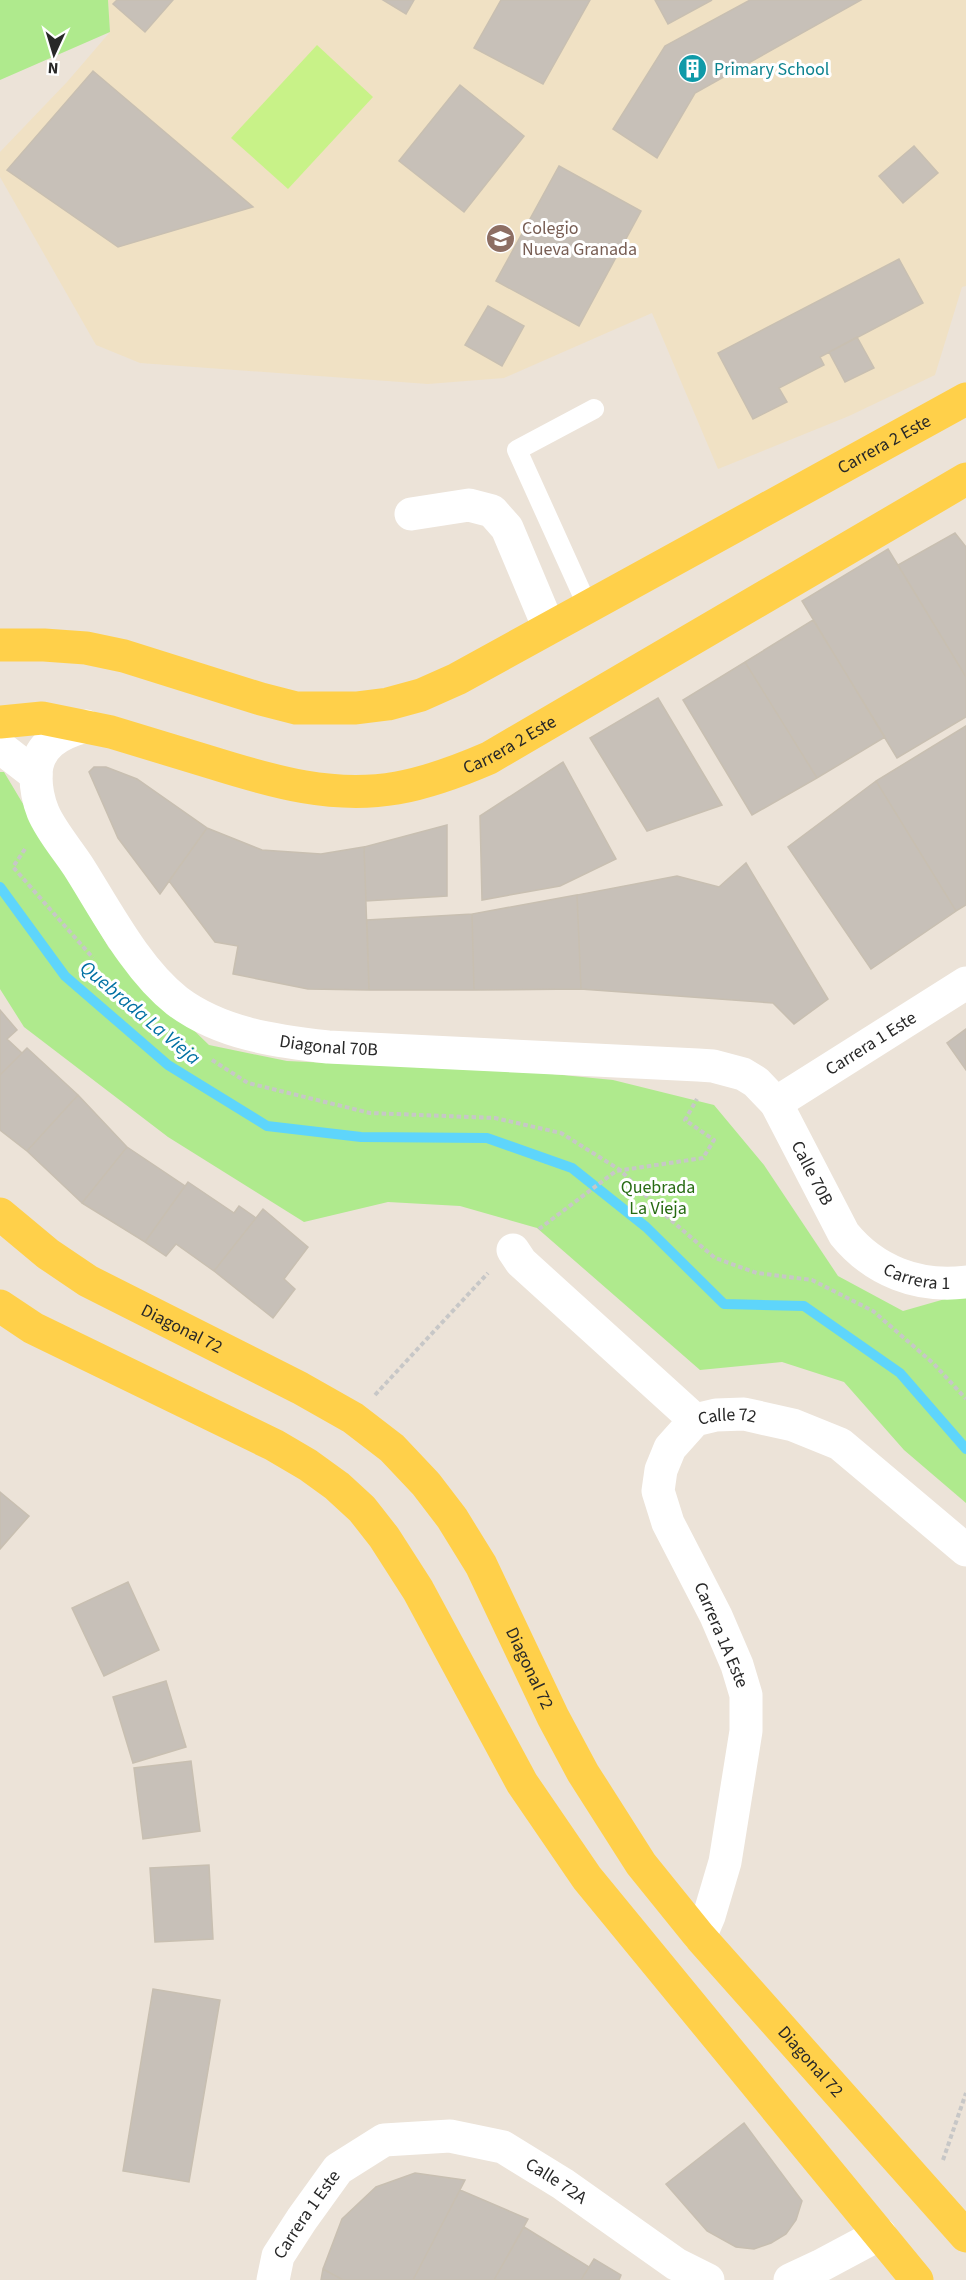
<svg xmlns="http://www.w3.org/2000/svg" width="966" height="2280" viewBox="0 0 966 2280" font-family="'Source Sans 3',sans-serif">
  <style>
    .education { fill: #f0e1c4 }
    .green { fill: #afea8d }
    .pitch { fill: #c8f288 }
    .lines { fill: none; stroke-linecap: round; stroke-linejoin: round }
    .stream { stroke: #5ed5fb; stroke-width: 10 }
    .building { fill: #c7c0b8; stroke: #c8bfb1; stroke-width: 1.5 }
    .path { stroke: #c7c7c7; stroke-width: 4; stroke-dasharray: 4.5 3; stroke-linecap: butt }
    .lane { stroke: #fff; stroke-width: 20 }
    .street { stroke: #fff; stroke-width: 33 }
    .secondary { stroke: #fff; stroke-width: 33 }
    .primary { stroke: #ffd04a; stroke-width: 33 }
    .labels { text-anchor: middle; dominant-baseline: central; stroke-width: 6; stroke-linejoin: round; paint-order: stroke }
    .culture-label { font-size: 18px; fill: #0d838f; stroke: #fff; text-anchor: start }
    .education-label { font-size: 18px; fill: #785e54; stroke: #fff; text-anchor: start }
    .street-label { font-size: 18px; fill: #282828; stroke: #fff }
    .park-label { font-size: 18px; fill: #276b12; stroke: #fff }
    .water-label { font-size: 20px; font-style: italic; fill: #0070a4; stroke: #fff }
  </style>
  <rect width="100%" height="100%" fill="#ece3d8"/>
  <path class="education" d="M108 0H966V286L962 287 935 375 849 416 718 469 652 313 504 378 428 384 140 363 96 345 0 177V152L67 82 110 32Z"/>
  <path class="green" d="M0 0H108L110 32 0 80Z
    M0 772H4L109 948 209 1045 287 1061 542 1073 613 1080 714 1105 764 1165 838 1276 903 1311 966 1293V1503L904 1450 844 1382 782 1362 700 1370 537 1228 460 1206 388 1202 304 1222 168 1137 24 1027 0 989Z"/>
  <path class="pitch" d="M317 45 373 97 288 189 231 138Z"/>
  <g class="lines">
    <path class="stream" d="M0 887 65 976 168 1065 267 1126 361 1137 487 1138 572 1168 646 1227 724 1304 804 1306 900 1373 966 1449"/>
  </g>
  <path class="building" d="M117 0H173L145 32 113 4Z
    M383 0H414L406 14Z
    M501 0H590L543 84 474 48Z
    M655 0H712L668 24Z
    M750 0H861L695 93 657 158 613 129 665 46Z
    M93 71 253 207 118 247 7 170Z
    M460 85 524 136 464 212 399 161Z
    M914 146 938 173 903 203 879 176Z
    M559 166 641 211 579 326 496 281Z
    M899 259 923 303 820 357 824 365 779 388 787 402 753 419 718 353Z
    M488 306 524 326 502 366 465 345Z
    M857 337 874 368 845 382 829 352Z
    M955 533 966 547V677L898 565Z
    M888 549 966 677V717L897 758 802 601Z
    M813 620 885 737 817 778 745 662Z
    M745 662 817 778 752 815 683 700Z
    M658 698 722 805 647 831 590 738Z
    M966 726V905L956 911 876 781Z
    M563 762 616 859 560 886 482 900 480 816Z
    M94 767H106L137 779 207 828 160 894 118 838 89 772Z
    M876 781 956 911 871 969 788 847Z
    M447 825V896L366 901 364 847Z
    M207 828 262 850 321 854 364 847 369 990 308 989 233 974 238 946 215 942 169 881Z
    M746 863 828 999 794 1024 773 1003 581 989 577 895 677 876 719 887Z
    M577 895 581 989 474 990 472 914Z
    M472 914 474 990H369L367 920Z
    M0 1010 17 1030 7 1039 22 1053 0 1075Z
    M966 1029V1070L947 1043Z
    M27 1048 78 1095 27 1151 0 1130V1075Z
    M78 1095 127 1147 82 1203 27 1151Z
    M127 1147 185 1186 145 1242 82 1203Z
    M188 1182 234 1213 239 1206 256 1218 214 1271 176 1244 166 1256 145 1242Z
    M263 1209 308 1247 284 1279 295 1289 273 1318 214 1271Z
    M0 1492 29 1516 0 1549Z
    M128 1582 159 1650 104 1676 72 1608Z
    M166 1681 186 1747 133 1763 113 1697Z
    M191 1761 200 1831 143 1839 134 1768Z
    M209 1865 213 1939 155 1942 150 1868Z
    M153 1989 220 2000 189 2182 123 2171Z
    M744 2123 802 2201 796 2220 786 2234 771 2243 754 2249 736 2247 707 2231 666 2184Z
    M415 2173 465 2180 413 2280H343L323 2269 342 2219 376 2187Z
    M460 2190 528 2219 494 2280H413Z
    M524 2227 589 2267 581 2280H494Z
    M594 2259 621 2275 619 2280H581Z
    M323 2269 343 2280H321Z"/>
  <g class="lines">
    <path class="path" d="M25 849 13 867 93 958
      M212 1060 248 1083 370 1113 495 1118 561 1133 620 1170 665 1215 715 1258 757 1273 812 1280 873 1311 934 1364 966 1399
      M539 1229 616 1171 703 1158 714 1140 685 1120 697 1099
      M375 1395 488 1273
      M943 2160 966 2093"/>
    <path class="lane" d="M588 607 517 450 594 409"/>
    <g class="street">
      <path d="M411 514 469 505 492 511 507 528 549 628"/>
      <path id="s1" d="M86 726C60 733 36 745 36 776 36 787 39 802 43 812 51 831 67 849 78 866 106 910 136 969 177 1001 221 1034 276 1041 328 1047L698 1065 713 1066 743 1074 756 1082 776 1103 844 1234C874 1271 918 1288 966 1282"/>
      <path d="M0 747 36 775"/>
      <path id="s2" d="M776 1103 966 983"/>
      <path d="M513 1250 521 1262 695 1420"/>
      <path id="s3" d="M273 2280 278 2256 302 2219 338 2169 384 2140 450 2136 503 2147 563 2184 676 2264 708 2280"/>
      <path d="M790 2280 820 2266 880 2234"/>
    </g>
    <path class="secondary" id="s4" d="M700 1937 709 1916 725 1862 746 1731V1695L737 1665 716 1616 668 1523 658 1491 661 1470 670 1448 695 1420 716 1415 744 1414 793 1425 840 1444 966 1550"/>
    <g class="primary">
      <path id="s5" d="M0 645H44L86 648 124 656 261 699 296 708H356L388 704 421 695 457 679 966 399"/>
      <path id="s6" d="M0 722 42 718 111 732C145 742 179 753 213 763 274 782 333 799 397 788 430 782 459 771 489 758L966 479"/>
      <path id="s7" d="M0 1214 48 1254 88 1281 300 1388 353 1418 392 1448 426 1484 452 1518 481 1565 553 1717 583 1773 641 1864 700 1937 966 2236"/>
      <path d="M0 1306 33 1328 274 1445 308 1465 337 1486 362 1509 384 1537 418 1590 522 1783 587 1878 917 2280"/>
    </g>
  </g>
  <defs>
    <symbol id="building-disc" viewBox="-11 -11 22 22"><circle r="9.5" fill="#0f9aa8" stroke="#fff"/><path d="M-4-6H4V6H1V3H-1V6H-4ZM-2.5-4.3h1.7v1.8h-1.7ZM.8-4.3h1.7v1.8H.8ZM-2.5-1h1.7V.8h-1.7ZM.8-1h1.7V.8H.8Z" fill="#fff"/></symbol>
    <symbol id="school-disc" viewBox="-11 -11 22 22"><circle r="9.5" fill="#8d6e63" stroke="#fff"/><path d="M0-5L7-2L0 1L-7-2ZM-4 1L0 2.5L4 1V4Q0 6-4 4Z" fill="#fff"/></symbol>
  </defs>
  <g fill-rule="evenodd">
    <use href="#building-disc" x="676" y="52" width="33" height="33"/>
    <use href="#school-disc" x="484" y="222" width="33" height="33"/>
  </g>
  <g class="labels">
    <g class="culture-label">
      <text x="714" y="69">Primary School</text>
    </g>
    <g class="education-label">
      <text x="522" y="228">Colegio<tspan x="522" dy="21">Nueva Granada</tspan></text>
    </g>
    <g class="street-label">
      <text stroke="none"><textPath href="#s5" startOffset="958">Carrera 2 Este</textPath></text>
      <text stroke="none"><textPath href="#s6" startOffset="528">Carrera 2 Este</textPath></text>
      <text stroke="none"><textPath href="#s2" startOffset="112">Carrera 1 Este</textPath></text>
      <text stroke="none"><textPath href="#s1" startOffset="507">Diagonal 70B</textPath></text>
      <text stroke="none"><textPath href="#s1" startOffset="1046">Calle 70B</textPath></text>
      <text stroke="none"><textPath href="#s1" startOffset="1202">Carrera 1</textPath></text>
      <text stroke="none"><textPath href="#s7" startOffset="216">Diagonal 72</textPath></text>
      <text stroke="none"><textPath href="#s4" startOffset="586">Calle 72</textPath></text>
      <text transform="translate(721 1635) rotate(67)">Carrera 1A Este</text>
      <text stroke="none"><textPath href="#s7" startOffset="720">Diagonal 72</textPath></text>
      <text stroke="none"><textPath href="#s7" startOffset="1206">Diagonal 72</textPath></text>
      <text stroke="none"><textPath href="#s3" startOffset="368">Calle 72A</textPath></text>
      <text stroke="none"><textPath href="#s3" startOffset="75">Carrera 1 Este</textPath></text>
    </g>
    <g class="park-label">
      <text x="658" y="1187">Quebrada<tspan x="658" dy="21">La Vieja</tspan></text>
    </g>
    <g class="water-label">
      <text transform="translate(140 1013) rotate(40)">Quebrada La Vieja</text>
    </g>
  </g>
  <g transform="translate(54 54) rotate(184)" stroke="#ffffff" stroke-width="4.5" paint-order="stroke">
  <path d="M0-4.5L10 22L0 15L-10 22Z" fill="#282828"/>
  <text y="-9" font-size="16" font-weight="bold" text-anchor="middle" fill="#282828">N</text>
  </g>
</svg>
